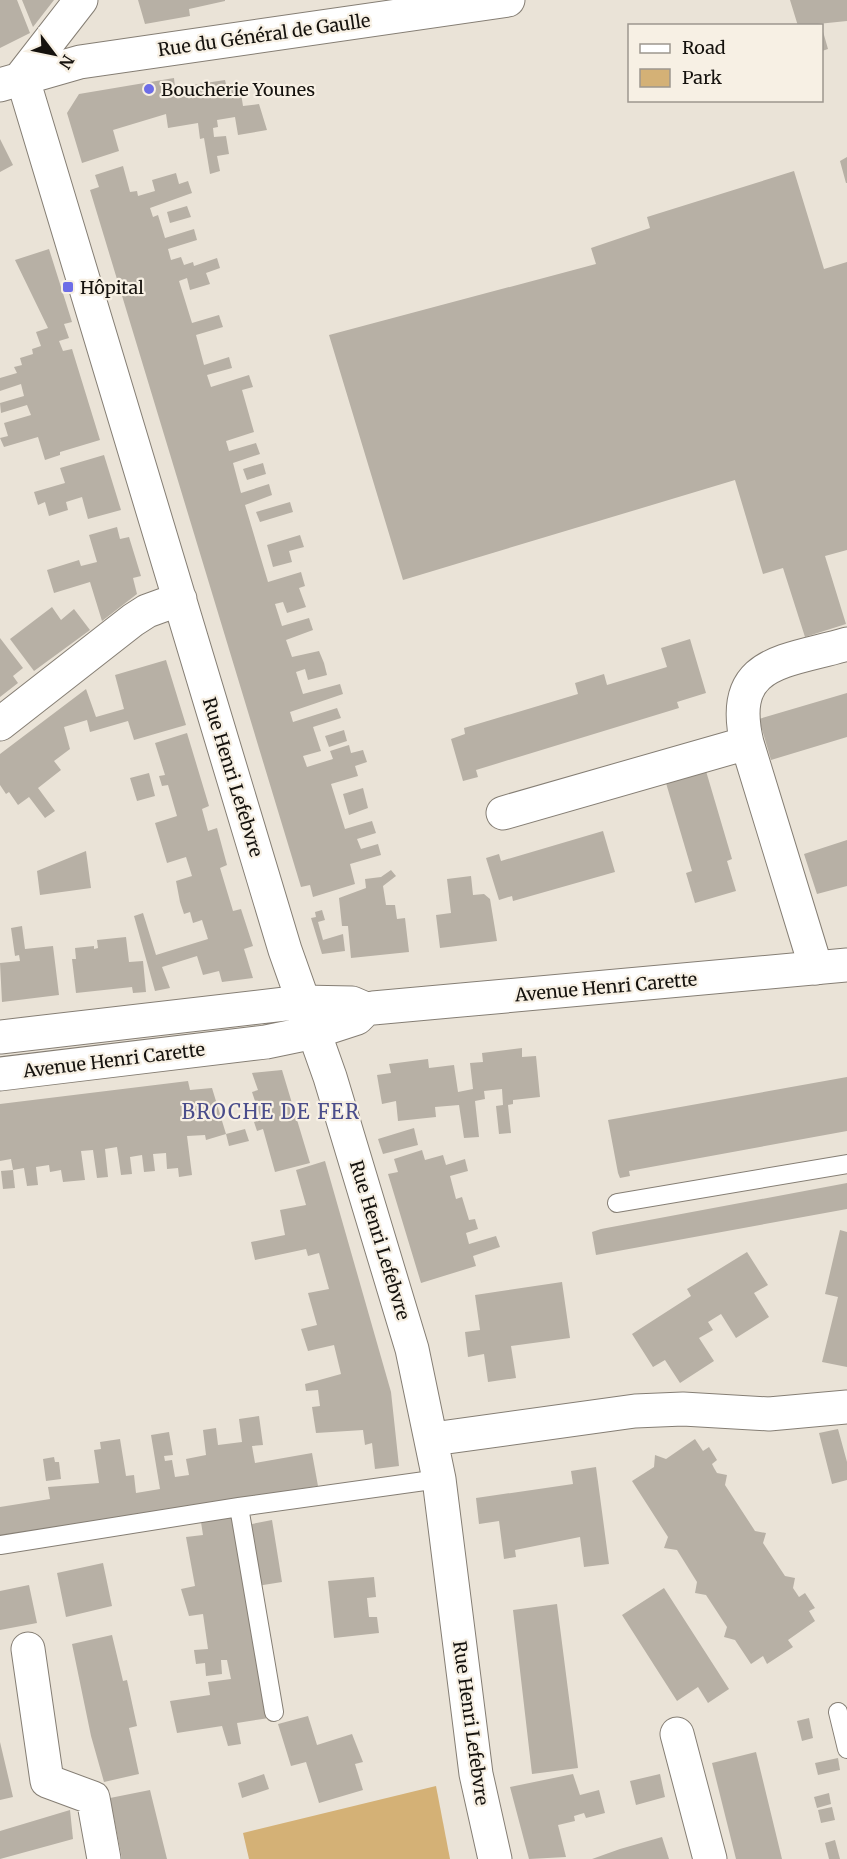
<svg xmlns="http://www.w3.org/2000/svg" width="847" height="1859" viewBox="0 0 847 1859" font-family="Merriweather,serif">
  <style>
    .green { fill: #d4b176 }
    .building { fill: #b7b0a5 }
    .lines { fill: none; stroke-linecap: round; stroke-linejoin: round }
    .service-casing { stroke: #857e74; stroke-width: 20 }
    .minor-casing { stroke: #857e74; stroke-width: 35 }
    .tertiary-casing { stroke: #857e74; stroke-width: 35 }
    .service { stroke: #fff; stroke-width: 18 }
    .minor { stroke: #fff; stroke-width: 33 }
    .tertiary { stroke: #fff; stroke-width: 33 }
    .poi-dot { fill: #6d6de7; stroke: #f7f0e4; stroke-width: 2 }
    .labels { text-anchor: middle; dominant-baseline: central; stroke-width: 4.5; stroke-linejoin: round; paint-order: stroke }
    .street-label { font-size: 18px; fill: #15120e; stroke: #f7f0e4 }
    .poi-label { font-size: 18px; fill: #15120e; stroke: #f7f0e4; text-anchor: start }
    .neighbourhood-label { font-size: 20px; letter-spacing: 1.5px; fill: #4a4d8b; stroke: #f7f0e4 }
  </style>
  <rect width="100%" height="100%" fill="#eae3d7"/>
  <path class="green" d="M436 1786 450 1859H249L243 1833Z"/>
  <path class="building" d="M0 0H17L30 33 0 48Z
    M22 0H54L33 27Z
    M138 0H225V1L189 9 190 16 145 24Z
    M790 0H847V21L798 26Z
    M822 28 828 49 822 51Z
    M174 78 176 97 187 96 186 86 225 80 227 89 240 87 243 106 259 104 267 130 238 135 235 117 217 120 218 127 213 128 214 137 226 136 229 154 217 156 220 171 210 174 204 138 200 139 198 123 168 128 166 114 113 130 119 151 82 163 67 113 79 94Z
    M0 139 13 165 0 172Z
    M847 157V183H846L840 161Z
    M123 166 130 192 137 191 138 196 155 191 152 180 176 173 179 184 188 181 192 193 150 208 153 217 158 215 165 238 194 229 197 240 168 249 171 260 181 257 184 265 193 262 194 266 217 258 220 268 206 273 210 284 190 290 187 278 179 281 192 323 219 315 223 327 196 335 204 365 229 357 232 368 207 375 211 387 249 375 253 387 242 390 254 432 226 441 229 451 256 443 260 454 233 463 241 493 269 484 272 495 245 505 268 582 301 572 305 586 299 588 306 607 287 613 283 602 275 604 282 626 309 618 313 630 286 640 292 657 319 651 324 663 327 675 308 680 305 669 296 672 303 694 340 684 343 694 290 712 293 722 337 708 341 718 313 727 321 751 303 756 307 767 333 759 330 751 349 745 351 753 363 750 367 762 355 766 358 776 331 784 345 829 372 821 376 833 357 839 361 849 378 844 381 855 350 864 355 884 313 897 310 885 301 887 90 190 99 187 95 175Z
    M794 171 824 269 847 262V550L825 556 846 624 805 637 783 568 763 574 735 480 403 580 329 335 596 264 591 248 650 228 647 217Z
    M187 206 191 217 170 223 167 212Z
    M49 249 72 322 64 324 69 338 59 341 63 351 72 349 100 440 60 452V455L45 460 38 437 4 447 0 438 8 436 4 423 31 415 27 405 1 413 0 403 24 396 21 384 0 391V378L17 373 14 367 22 365 20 358 33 354 32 349 41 346 36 332 48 328 15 260Z
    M104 455 121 510 88 519 82 497 66 502 68 510 49 516 45 502 38 505 34 492 65 483 60 468Z
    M263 463 266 474 247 480 243 469Z
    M290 502 293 512 260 522 256 512Z
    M117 527 120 539 129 537 141 576 133 578 137 594 102 621 90 582 54 593 47 570 79 560 81 566 97 562 89 535Z
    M300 535 304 547 289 551 292 562 273 567 267 545Z
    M52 607 61 620 74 609 90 630 34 671 10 639Z
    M0 638 23 668 13 676 18 683 0 697Z
    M690 639 706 693 677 702 679 708 476 770 478 777 463 781 451 739 465 734 464 728 578 694 575 683 604 674 607 685 667 667 661 648Z
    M166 660 186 725 134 740 128 721 90 732 87 720 64 727 70 749 54 761 61 770 38 788 55 811 45 818 29 797 18 805 9 792 6 794 0 785V754L86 689 96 717 124 709 115 675Z
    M847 693V737L771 760 759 719Z
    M344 730 347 741 329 747 325 736Z
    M187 733 209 806 202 809 208 831 217 828 227 865 220 868 233 911 241 909 253 946 244 949 253 978 222 982 219 971 203 975 197 956 162 967 170 988 155 991 134 916 143 913 156 955 208 939 202 920 193 923 190 912 184 914 180 902 176 881 192 876 186 857 167 863 155 823 177 816 168 785 162 786 159 776 165 775 155 743Z
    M706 771 732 859 727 861 736 891 695 903 686 873 692 871 666 783Z
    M149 773 155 796 137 801 130 778Z
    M363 788 368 808 349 815 343 794Z
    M603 831 615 872 513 901 512 896 499 900 486 858 499 854 501 861Z
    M847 840V886L817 894 804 854Z
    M86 851 91 888 40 895 37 871Z
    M391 870 396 876 383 886 386 905H395L397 919 405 918 409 952 351 958 348 926H342L339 898 366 888 365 879 381 877Z
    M471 876 473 895 484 894 490 899 497 941 440 948 436 915 451 913 447 879Z
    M322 910 325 920 318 922 323 940 343 934 345 951 322 954 311 918 316 917 315 912Z
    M22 926 25 949 53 946 59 995 2 1002 0 963 20 961 19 955 15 956 11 928Z
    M126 937 129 962 143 961 146 992 133 993 132 987 76 993 72 959H76L75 948 94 946V949L98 948 97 940Z
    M522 1048V1057L536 1056 540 1097 513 1100V1104L508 1105 511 1133 499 1134 496 1106 503 1105 502 1089 484 1091 485 1099 475 1101 479 1137 464 1138 459 1105 435 1107 436 1117 398 1121 396 1101 382 1104 377 1075 391 1073 389 1064 428 1059 429 1068 454 1065 458 1092 473 1089 470 1063 483 1062 482 1053Z
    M282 1070 310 1163 275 1172 263 1129 257 1131 254 1122 261 1119 252 1092 258 1090 252 1073Z
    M847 1077V1131L629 1171 630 1176 620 1178 618 1173 608 1120Z
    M188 1081 190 1090 212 1088 226 1134 206 1140 205 1135 187 1136 192 1175 179 1177 178 1168 167 1169 166 1153 153 1154 155 1171 144 1172 142 1155 130 1157 132 1174 121 1175 117 1147 105 1149 108 1177 97 1178 93 1150 81 1151 85 1180 63 1182 61 1170 50 1172 49 1165 36 1167 38 1185 27 1186 24 1168 13 1170 11 1159 0 1161V1104Z
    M414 1128 418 1145 383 1154 378 1139Z
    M245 1129 249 1141 229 1146 226 1134Z
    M422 1150 425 1160 443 1155 446 1165 465 1159 468 1171 450 1176 456 1199 462 1197 469 1220 475 1219 478 1229 466 1233 469 1244 496 1236 500 1247 473 1256 476 1266 421 1283 388 1174 398 1172 394 1159Z
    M325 1161 391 1392 399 1466 375 1469 372 1443 365 1445 363 1430 316 1433 312 1407 320 1406 318 1390 306 1391 305 1384 341 1374 334 1345 308 1351 301 1329 317 1325 308 1293 329 1289 319 1253 308 1256 306 1249 255 1260 251 1242 285 1235 280 1210 306 1205 296 1170Z
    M13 1170 15 1188 3 1189 1 1171Z
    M847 1183V1209L596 1255 592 1232 601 1229Z
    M840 1230 847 1232V1367L822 1362 838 1297 825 1294Z
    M747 1252 768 1285 754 1293 769 1317 736 1338 721 1314 708 1322 713 1330 699 1338 714 1361 680 1383 665 1360 653 1367 632 1334 691 1296 687 1289Z
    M562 1282 570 1338 511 1346 516 1378 488 1382 484 1354 468 1357 465 1332 480 1330 475 1295Z
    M259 1416 263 1445 252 1446 255 1463 312 1453 318 1486 0 1537V1507L50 1499 48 1487 99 1483 94 1450 101 1449 100 1442 120 1439 126 1476 134 1475 136 1493 160 1489 151 1435 169 1432 173 1455 164 1456 165 1461 172 1460 175 1477 189 1475 186 1459 206 1455 203 1430 216 1428 218 1445 242 1442 239 1419Z
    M838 1429 847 1462V1480L832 1484 819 1433Z
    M695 1439 703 1451 709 1447 717 1460 712 1464 714 1468 717 1473 727 1475 725 1485 755 1531 766 1533 763 1543 785 1576 795 1578 793 1588 799 1597 805 1593 815 1608 809 1611 815 1621 788 1640 793 1647 767 1664 763 1656 751 1664 735 1640 724 1637 727 1627 706 1595 695 1593 697 1582 677 1550 664 1548 668 1537 632 1481 654 1467 655 1455 666 1459Z
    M54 1457 55 1462H59L61 1479 46 1481 43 1459Z
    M596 1467 609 1564 584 1567 580 1537 515 1550 516 1557 504 1559 499 1521 479 1524 476 1498 573 1484 571 1471Z
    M232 1517 269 1718 237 1723 241 1744 228 1746 222 1726 177 1733 170 1701 210 1695 208 1682 231 1679 227 1660H221L222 1674 206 1676 205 1663 196 1664 194 1650 208 1649 203 1614 189 1616 181 1589 195 1586 186 1537 203 1535 201 1522Z
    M272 1520 282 1582 257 1586 247 1525Z
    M103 1563 112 1606 66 1617 57 1573Z
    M374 1577 376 1597 367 1598 369 1617H377L379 1633 334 1638 328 1581Z
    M29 1585 37 1623 0 1630V1591Z
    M664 1588 729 1689 708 1703 698 1687 677 1701 622 1615Z
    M557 1604 578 1768 532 1774 513 1610Z
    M112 1635 123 1681 127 1680 137 1726 129 1728 139 1774 104 1782 91 1736 72 1644Z
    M308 1716 317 1745 352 1734 363 1762 355 1764 363 1790 319 1803 306 1762 291 1766 278 1724Z
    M809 1718 813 1738 802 1741 797 1721Z
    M0 1742 13 1797 0 1800Z
    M756 1752 782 1859H736L712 1763Z
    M838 1758 840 1770 818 1775 815 1763Z
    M264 1774 269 1789 242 1798 238 1783Z
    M573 1774 580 1795 599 1790 605 1813 586 1818 584 1813 574 1816 575 1821 558 1825 566 1857 529 1859 510 1787Z
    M660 1774 665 1797 636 1805 630 1781Z
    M150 1790 167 1859H122L110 1798Z
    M829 1793 831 1804 817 1808 814 1797Z
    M832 1807 835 1820 821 1823 818 1810Z
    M70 1810 73 1839 0 1859V1831Z
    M662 1837 669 1859H592L620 1849Z
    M835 1840 840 1859H829L825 1843Z"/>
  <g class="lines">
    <defs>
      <path id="service" d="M617 1203 847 1164
        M239 1507 274 1712
        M0 1545 239 1507 439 1479
        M838 1712 847 1749"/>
      <path id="minor" d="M22 76 285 950 330 1077 412 1349 439 1479 476 1774 495 1859
        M22 76 81 0
        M0 85 80 62 508 0
        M0 724 133 620 147 611 180 599
        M747 743 816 968
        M503 813 747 743C727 660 786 662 847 644
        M433 1439 635 1411 683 1409 769 1414 847 1407
        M28 1649 47 1781 93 1798 104 1859
        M677 1734 710 1859"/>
      <path id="tertiary" d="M0 1037 302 1002 352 1003 366 1009
        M0 1074 266 1042 314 1032 357 1018 366 1009 373 1008 847 965"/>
    </defs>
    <use href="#service" class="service-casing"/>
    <use href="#minor" class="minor-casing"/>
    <use href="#tertiary" class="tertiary-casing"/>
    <use href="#service" class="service"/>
    <use href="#minor" class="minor"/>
    <use href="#tertiary" class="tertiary"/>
  </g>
  <g class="poi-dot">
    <circle cx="149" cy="89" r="6"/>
    <rect x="62" y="281" width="12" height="12" rx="3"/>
  </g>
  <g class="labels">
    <g class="street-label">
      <text transform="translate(264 35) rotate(-8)">Rue du Général de Gaulle</text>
      <text transform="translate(233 777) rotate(73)">Rue Henri Lefebvre</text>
      <text transform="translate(606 987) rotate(-5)">Avenue Henri Carette</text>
      <text transform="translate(114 1060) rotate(-7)">Avenue Henri Carette</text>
      <text transform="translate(380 1240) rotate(73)">Rue Henri Lefebvre</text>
      <text transform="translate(471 1723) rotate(82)">Rue Henri Lefebvre</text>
    </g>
    <g class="poi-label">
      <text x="161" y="89">Boucherie Younes</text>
      <text x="80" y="287">Hôpital</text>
    </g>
    <g class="neighbourhood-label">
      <text x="271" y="1111">BROCHE DE FER</text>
    </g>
  </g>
  <rect x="628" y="24" width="195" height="78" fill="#f7f0e4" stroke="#9d978e" stroke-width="1.5"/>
  <rect x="640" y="44" width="30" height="9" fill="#ffffff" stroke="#9d978e" stroke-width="1.5"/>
  <text x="682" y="54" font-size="18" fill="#15120e">Road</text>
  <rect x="640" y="69" width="30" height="18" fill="#d4b176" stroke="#9d978e" stroke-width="1.5"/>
  <text x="682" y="84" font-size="18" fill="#15120e">Park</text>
  <g transform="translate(54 54) rotate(122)" stroke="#f7f0e4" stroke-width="4.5" paint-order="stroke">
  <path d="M0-4.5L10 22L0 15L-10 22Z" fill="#15120e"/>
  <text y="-9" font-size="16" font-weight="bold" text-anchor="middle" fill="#15120e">N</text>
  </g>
</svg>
